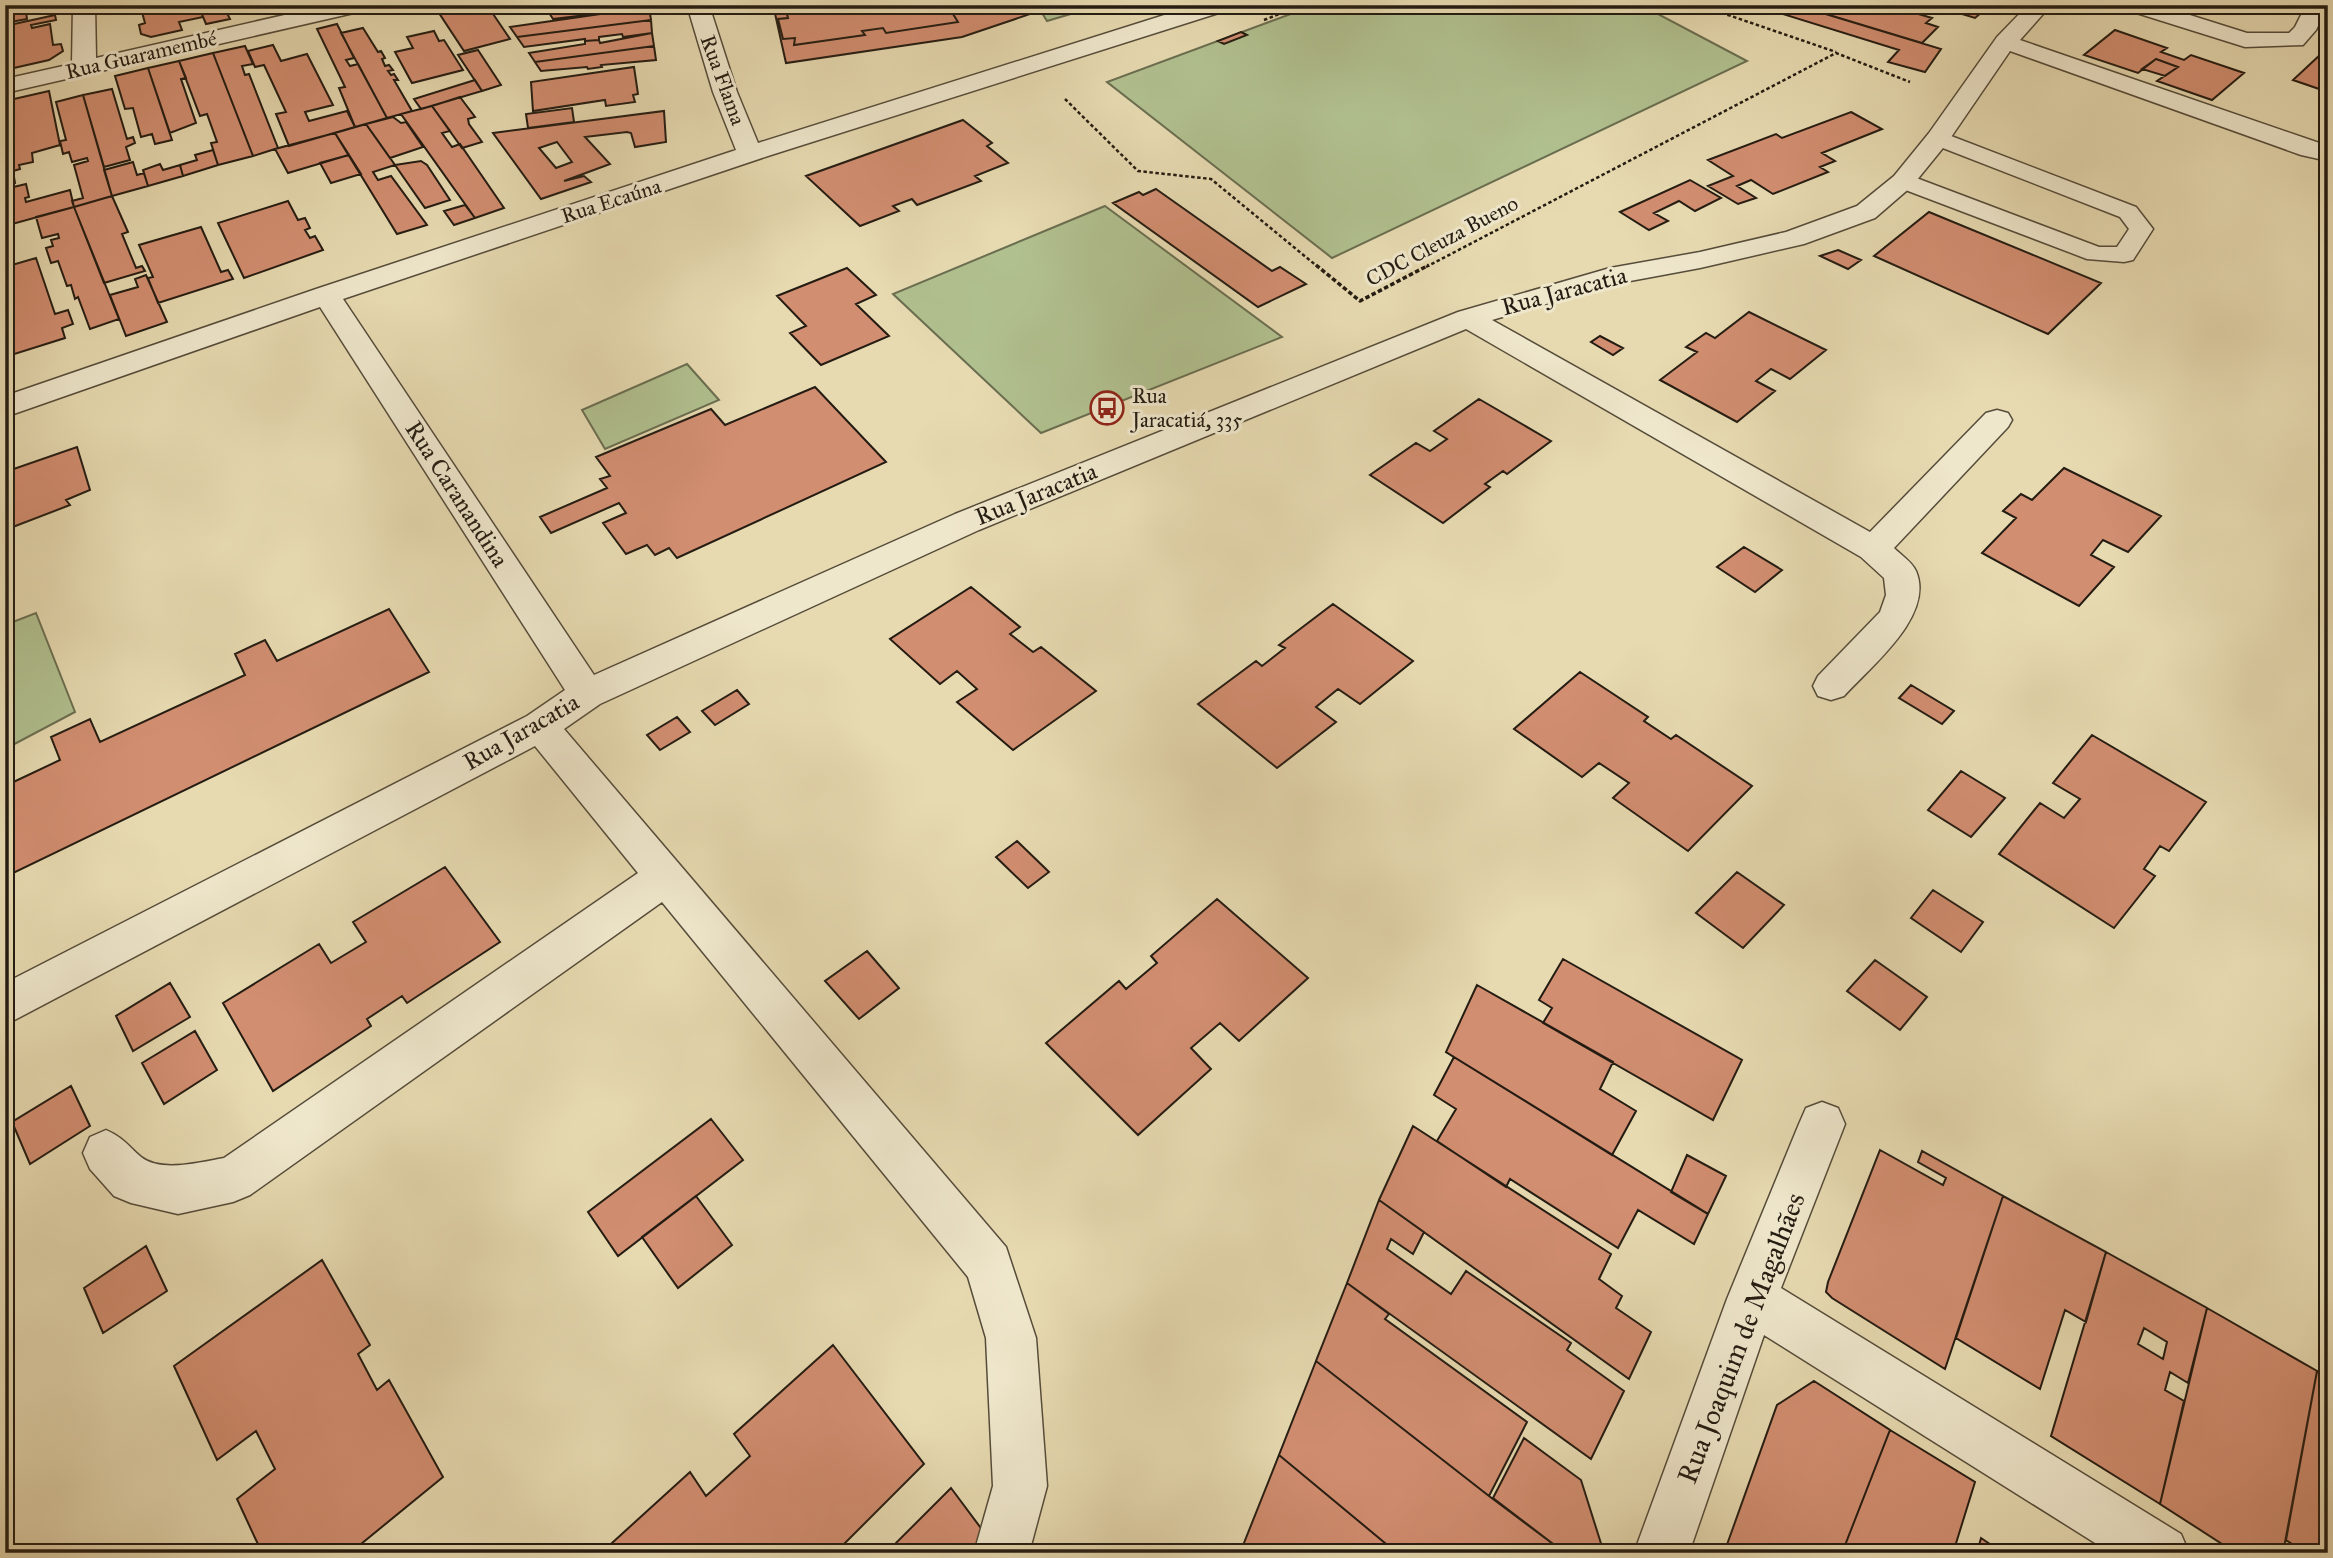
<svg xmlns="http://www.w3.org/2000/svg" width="2333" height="1558" viewBox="0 0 2333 1558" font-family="'IM FELL Great Primer',serif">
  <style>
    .green { fill: #b1c08f; stroke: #6a6e50; stroke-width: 2 }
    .building { fill: #d28e71; stroke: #241c12; stroke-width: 2; fill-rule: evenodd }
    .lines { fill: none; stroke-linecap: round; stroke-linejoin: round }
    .service-casing { stroke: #554c3a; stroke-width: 3 }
    .minor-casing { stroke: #554c3a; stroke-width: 3 }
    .path-far1 { stroke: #241c12; stroke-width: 2.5; stroke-dasharray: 3.5 2.5; stroke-linecap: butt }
    .path { stroke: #241c12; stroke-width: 3.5; stroke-dasharray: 4.5 2.5; stroke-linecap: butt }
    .service { fill: #efe7cc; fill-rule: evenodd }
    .minor { fill: #efe7cc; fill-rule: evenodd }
    .labels { text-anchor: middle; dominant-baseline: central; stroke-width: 6; stroke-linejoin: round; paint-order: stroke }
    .far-street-label { font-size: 21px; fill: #241c12; stroke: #efe7cc }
    .far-poi-label { font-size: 21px; fill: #241c12; stroke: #efe7cc; text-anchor: start }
    .street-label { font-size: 24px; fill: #241c12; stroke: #efe7cc }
    .near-street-label { font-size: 28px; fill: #241c12; stroke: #efe7cc }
  </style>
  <rect width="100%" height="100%" fill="#e7dab1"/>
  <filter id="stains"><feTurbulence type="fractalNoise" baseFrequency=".00286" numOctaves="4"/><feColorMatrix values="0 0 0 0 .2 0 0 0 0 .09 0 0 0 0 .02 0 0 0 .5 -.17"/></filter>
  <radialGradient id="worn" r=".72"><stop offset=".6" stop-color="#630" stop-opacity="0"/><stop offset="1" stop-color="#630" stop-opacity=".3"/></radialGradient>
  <path class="green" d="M1037 5H1101L1047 21Z
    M1315 5H1641L1747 61 1332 258 1107 82Z
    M1105 206 1282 337 1041 433 893 294Z
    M687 364 719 400 605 449 582 410Z
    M36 613 75 712 5 749V625Z"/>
  <path class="building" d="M5 5H25L27 19 5 23Z
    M140 5H199L203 17 179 22 182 30 151 37 141 34 139 25 145 23Z
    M207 5H252L226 11 230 19 206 24 199 7Z
    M470 5H487L510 39 464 51 439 13Z
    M544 5H654V7L553 19Z
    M780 5H817L786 10 788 18 778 19 783 39 795 38 794 45 865 35 862 31 883 28 886 33 958 22 953 14 960 12 957 5H1032L1036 12 962 37 786 63 774 9 781 8Z
    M817 5H957L960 12 953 14 958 22 886 33 883 28 862 31 865 35 794 45 795 38 783 39 778 19 788 18 786 10Z
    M1754 5H1796L1941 49 1925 72 1888 62 1899 50Z
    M1796 5H1845L1868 12 1873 8 1892 13 1898 8 1932 18 1926 23 1938 27 1922 43Z
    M1932 5H1978L1987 8 1975 18Z
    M649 7 651 20 517 37 510 27Z
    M55 15 56 20 31 25 32 28 50 24 53 45 61 44 63 51 49 60 5 70V26Z
    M651 20 652 33 623 37 622 34 599 37V40L585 41V39L524 47 517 37Z
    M337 24 354 58 346 60 350 66 358 64 387 118 355 127 339 88 345 87 317 29Z
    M363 28 378 52 381 51 385 58 382 59 385 66 389 65 393 70 388 71 391 75 394 74 398 80H394L412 111 387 118 341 33Z
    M2115 30 2167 48 2161 52 2184 60 2191 55 2244 73 2212 100 2157 81 2178 67 2156 59 2138 73 2084 55Z
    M434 31 439 41 444 40 463 70 412 83 395 52 413 48 407 37Z
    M1241 32 1247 35 1224 44 1218 41Z
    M652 33 654 46 535 62 529 53 585 44V41L599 40 600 43Z
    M273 45 281 61 307 54 333 105 305 112 309 121 347 111 355 127 289 146 276 114 286 112 264 65 255 67 248 51Z
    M245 46 253 64 242 66 245 75 249 74 278 148 253 156 213 53Z
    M654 46 656 60 601 65 602 67 588 69 587 67 541 71 535 62Z
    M478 50 501 85 482 91 458 55Z
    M213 53 253 156 218 165 211 143 217 142 207 114 200 116 179 61Z
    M2321 54 2328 57V92L2293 80Z
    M2156 59 2178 67 2165 76 2142 69Z
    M179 61 186 78 181 79 196 123 170 133 148 68Z
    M634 67 638 94 633 95 635 102 606 106 605 100 533 111 531 82Z
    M148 68 172 140 155 144 152 134 141 137 133 108 125 109 115 76Z
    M475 80 482 91 421 109 414 99Z
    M112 89 127 139 133 137 135 143 126 147 130 160 104 167 83 95Z
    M49 91 60 145 32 153 33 162 19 165 20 169 13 171 15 183 5 185V101Z
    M83 95 112 196 74 207 72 201 83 198 74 165 88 161 87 158 72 162 69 152 63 154 60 141 66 140 56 102Z
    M460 97 475 117 468 119 469 124 482 142 462 148 432 106Z
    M432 106 450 131 442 133 452 147 460 144 504 208 475 218 401 114Z
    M572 108 574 122 528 128 526 114Z
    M664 111 666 142 635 147 631 133 627 132 585 137 610 164 564 181 584 176 591 182 541 199 493 133ZM557 142 572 162 556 168 539 148Z
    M1851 112 1882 129 1822 153 1835 161 1820 167 1828 172 1773 194 1751 180 1737 186 1756 198 1738 204 1708 186 1733 176 1708 160 1776 134 1782 138Z
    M393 117 401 123 406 122 423 147 390 158 366 124Z
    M963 120 992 143 987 146 1008 163 975 176 981 181 917 205 912 199 893 206 899 211 860 226 806 176Z
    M366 124 395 165 373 172 378 180 391 176 427 225 397 234 335 133Z
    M335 133 349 155 288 173 275 149Z
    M213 150 218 165 183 176 180 165 197 160 195 155Z
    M349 155 361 174 331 183 320 163Z
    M421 161 427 165 450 200 425 208 395 165Z
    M133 162 137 175 144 173 148 186 112 196 104 170Z
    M160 164 163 170 180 165 183 176 148 186 143 170Z
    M1690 180 1721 198 1695 211 1679 201 1654 213 1668 221 1649 230 1620 212Z
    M26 184 29 197 25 198 26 202 70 190 74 207 5 226V189Z
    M1156 189 1272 271 1280 267 1306 284 1258 307 1113 203 1139 192 1143 195Z
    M112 196 128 232 122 234 136 268 142 266 145 271 104 283 74 207Z
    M288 201 298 220 305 218 310 228 305 230 310 238 315 236 323 250 244 278 218 223Z
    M465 205 475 218 454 225 444 211Z
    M74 207 119 319 90 329 78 297 75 299 71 285 67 286 58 261 51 263 46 248 53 246 51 240 59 238 58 234 42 238 36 217Z
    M1929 212 2101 283 2048 334 1874 256Z
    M201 227 221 272 228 270 233 279 158 303 148 278 153 277 139 245Z
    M1838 250 1861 260 1848 269 1820 256Z
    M36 258 55 314 68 310 73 324 62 328 65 338 5 357V267Z
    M847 268 876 295 856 304 889 336 821 365 790 333 806 326 777 296Z
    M146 275 167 322 126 336 110 295 138 287 135 279Z
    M1749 312 1826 350 1790 379 1771 369 1756 381 1775 391 1737 422 1660 380 1697 352 1686 347 1706 333 1715 338Z
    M1600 336 1623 348 1613 355 1591 342Z
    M815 387 886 462 677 558 669 548 655 555 647 545 626 554 603 523 626 513 619 503 551 533 540 517 607 488 600 479 610 476 596 457 711 409 725 425Z
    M1479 399 1551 441 1507 474 1503 471 1485 484 1490 487 1443 523 1370 475 1416 443 1430 451 1447 439 1434 431Z
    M77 447 90 490 66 500 70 505 5 530V472Z
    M2064 468 2161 516 2128 552 2103 540 2091 555 2114 567 2079 606 1982 553 2016 518 2003 511 2021 494 2032 500Z
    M1744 547 1782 570 1755 592 1717 567Z
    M971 587 1020 627 1010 634 1033 652 1041 647 1096 691 1013 750 957 702 977 689 957 671 940 684 890 639Z
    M1333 604 1413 661 1360 704 1338 689 1316 707 1336 722 1277 768 1198 704 1256 661 1262 666 1285 648 1279 645Z
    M389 609 429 672 5 877V786L60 760 51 737 90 719 100 742 245 675 235 654 265 640 277 661Z
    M1580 672 1648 717 1644 721 1671 739 1676 735 1752 786 1688 851 1613 798 1629 783 1599 763 1582 777 1514 729Z
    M1911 685 1954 711 1942 724 1899 698Z
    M737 690 749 704 715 725 702 711Z
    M677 717 690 732 660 750 647 735Z
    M2092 735 2206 802 2169 851 2160 846 2144 869 2155 876 2114 928 1999 854 2040 803 2064 818 2080 799 2053 783Z
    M1961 771 2005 798 1971 837 1928 810Z
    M1017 841 1049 872 1028 888 996 857Z
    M445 867 500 942 407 1003 402 996 367 1019 371 1026 273 1091 223 1003 319 944 331 963 366 942 353 922Z
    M1737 872 1784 905 1743 948 1696 913Z
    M1933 890 1983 922 1961 952 1911 918Z
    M1217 899 1308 978 1239 1041 1220 1023 1191 1048 1211 1069 1138 1135 1046 1043 1119 981 1126 989 1157 963 1151 956Z
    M867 951 899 988 859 1019 825 981Z
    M1563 959 1742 1060 1713 1120 1543 1023 1552 1008 1539 1000Z
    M1875 960 1927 997 1900 1030 1847 991Z
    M170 983 190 1017 133 1051 116 1016Z
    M1477 985 1613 1062 1600 1089 1636 1111 1612 1155 1446 1052Z
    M195 1031 217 1070 164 1104 142 1063Z
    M1454 1057 1708 1214 1694 1244 1638 1210 1618 1248 1510 1179 1506 1187 1437 1141 1456 1109 1434 1095Z
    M71 1086 90 1126 30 1164 12 1122Z
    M711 1119 743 1160 618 1256 588 1212Z
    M1413 1126 1611 1254 1599 1279 1622 1296 1616 1308 1651 1332 1629 1379 1379 1200Z
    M1880 1150 1943 1185 1946 1178 1918 1162 1922 1151 2003 1196 1945 1369 1832 1298 1826 1292 1828 1282Z
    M1687 1155 1726 1176 1708 1214 1671 1192Z
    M696 1196 732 1245 678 1288 642 1237Z
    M2003 1196 2106 1252 2086 1322 2065 1310 2040 1389 1956 1338Z
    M1379 1200 1424 1232 1413 1254 1391 1239 1387 1249 1451 1294 1466 1271 1571 1343 1567 1350 1624 1391 1591 1459 1347 1283Z
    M146 1246 167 1291 103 1333 84 1288Z
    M2106 1252 2207 1308 2188 1383 2170 1372 2165 1390 2184 1401 2160 1504 2051 1436ZM2144 1328 2167 1342 2163 1359 2138 1344Z
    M322 1260 370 1345 358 1354 377 1390 389 1380 443 1477 350 1553H262L237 1499 275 1469 256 1431 217 1460 174 1366Z
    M1347 1283 1389 1314 1385 1319 1527 1422 1489 1496 1316 1361Z
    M2207 1308 2317 1371 2283 1553H2236L2160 1504Z
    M833 1345 924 1464 835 1553H812L811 1550 808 1553H601L690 1472 706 1496 750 1456 734 1434Z
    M1316 1361 1489 1496 1565 1553H1397L1279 1455Z
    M2317 1371 2328 1377V1553H2306L2286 1540Z
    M1814 1381 1890 1430 1842 1553H1724L1777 1405Z
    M1890 1430 1975 1482 1953 1553H1842Z
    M1524 1438 1581 1480 1604 1553H1565L1493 1498Z
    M1279 1455 1397 1553H1240Z
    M951 1488 995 1547 990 1553H886Z
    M1981 1538 2003 1553H1977Z"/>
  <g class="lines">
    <defs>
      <path id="service" d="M1938 131 2136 207 2153 229 2133 260 2124 262 2087 259 1895 186 1891 181 1895 176H1911L2099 247H2117L2129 229 2120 217 1930 143 1927 138 1930 133Z"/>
      <path id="minor" d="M73 5H95L96 58 328 5H369L366 10 358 12 5 93V79L72 64Z
        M687 5H709L737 92 758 143 1196 5H1231L1228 10 771 155 343 299 594 675 955 514 1458 312 1610 268 1700 252 1786 232 1857 206 1894 176 1929 133 1997 37 2028 5H2051L2020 40 2328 146V161L2301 155 2010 51 1947 143 1912 186 1875 218 1804 244 1700 268 1614 284 1492 320 1870 532 1986 413 1997 410 2008 413 2012 420 2008 427 1894 548C1901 555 1912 562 1916 571 1935 616 1871 666 1844 696L1831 700 1818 696 1813 686 1818 676 1880 612 1886 595 1884 578 1861 557 1466 329 979 530 600 704 564 729 1006 1247 1036 1338 1047 1486 1029 1553H974L993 1486 986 1338 968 1277 662 902 250 1195 233 1202 178 1214 131 1203 114 1196 90 1169 83 1153 90 1137 106 1130C124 1138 127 1145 141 1157 161 1173 201 1162 224 1158L638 873 535 746 5 1025V983L527 716 565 690 320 307 5 417V396L316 289 736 150 713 92Z
        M2124 5H2158L2247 33H2289L2295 27 2306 5H2328L2316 30 2303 45 2245 47 2127 10Z
        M1822 1102 1838 1108 1845 1124 1781 1288 2181 1534 2189 1553H2111L1764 1335 1689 1553H1634L1727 1299 1799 1124 1806 1108Z"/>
    </defs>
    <use href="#service" class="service-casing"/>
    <use href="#minor" class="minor-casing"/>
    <path class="path-far1" d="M1699 5 1836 52
      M1264 20 1302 5
      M1065 99 1138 171 1211 179 1318 267
      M1426 267 1836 53 1910 82"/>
    <path class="path" d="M1316 265 1360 301 1429 265"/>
    <use href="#service" class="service"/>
    <use href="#minor" class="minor"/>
  </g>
  <defs>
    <symbol id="bus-ring" viewBox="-11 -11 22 22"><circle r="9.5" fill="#efe7cc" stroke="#8f2418" stroke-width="1.5"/><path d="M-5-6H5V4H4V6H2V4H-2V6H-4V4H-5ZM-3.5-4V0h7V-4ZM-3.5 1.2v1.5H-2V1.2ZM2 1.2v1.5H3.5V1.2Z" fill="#8f2418"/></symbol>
  </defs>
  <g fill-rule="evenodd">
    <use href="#bus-ring" x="1088" y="389" width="38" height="38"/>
  </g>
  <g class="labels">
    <g class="far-street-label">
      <text transform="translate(141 55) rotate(-13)">Rua Guaramembé</text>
      <text transform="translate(723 80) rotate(70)">Rua Flama</text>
      <text transform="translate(611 201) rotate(-18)">Rua Ecaúna</text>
      <text transform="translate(1442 241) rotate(-28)">CDC Cleuza Bueno</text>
    </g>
    <g class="far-poi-label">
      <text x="1132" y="396">Rua<tspan x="1132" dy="24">Jaracatiá, 335</tspan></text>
    </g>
    <g class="street-label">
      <text transform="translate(1564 291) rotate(-15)">Rua Jaracatia</text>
      <text transform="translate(457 494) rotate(57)">Rua Caranandina</text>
      <text transform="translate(1036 494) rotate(-22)">Rua Jaracatia</text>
      <text transform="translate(521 732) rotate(-30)">Rua Jaracatia</text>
    </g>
    <g class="near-street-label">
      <text transform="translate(1741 1338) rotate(-69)">Rua Joaquim de Magalhães</text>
    </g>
  </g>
  <rect width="2333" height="1558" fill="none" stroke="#e7dab1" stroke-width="28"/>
  <rect x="7" y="7" width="2319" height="1544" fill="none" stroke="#241c12" stroke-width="3.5"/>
  <rect x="14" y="14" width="2305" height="1530" fill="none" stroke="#241c12" stroke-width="2"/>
  <rect width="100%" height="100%" filter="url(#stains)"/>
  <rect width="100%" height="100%" fill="url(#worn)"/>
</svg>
